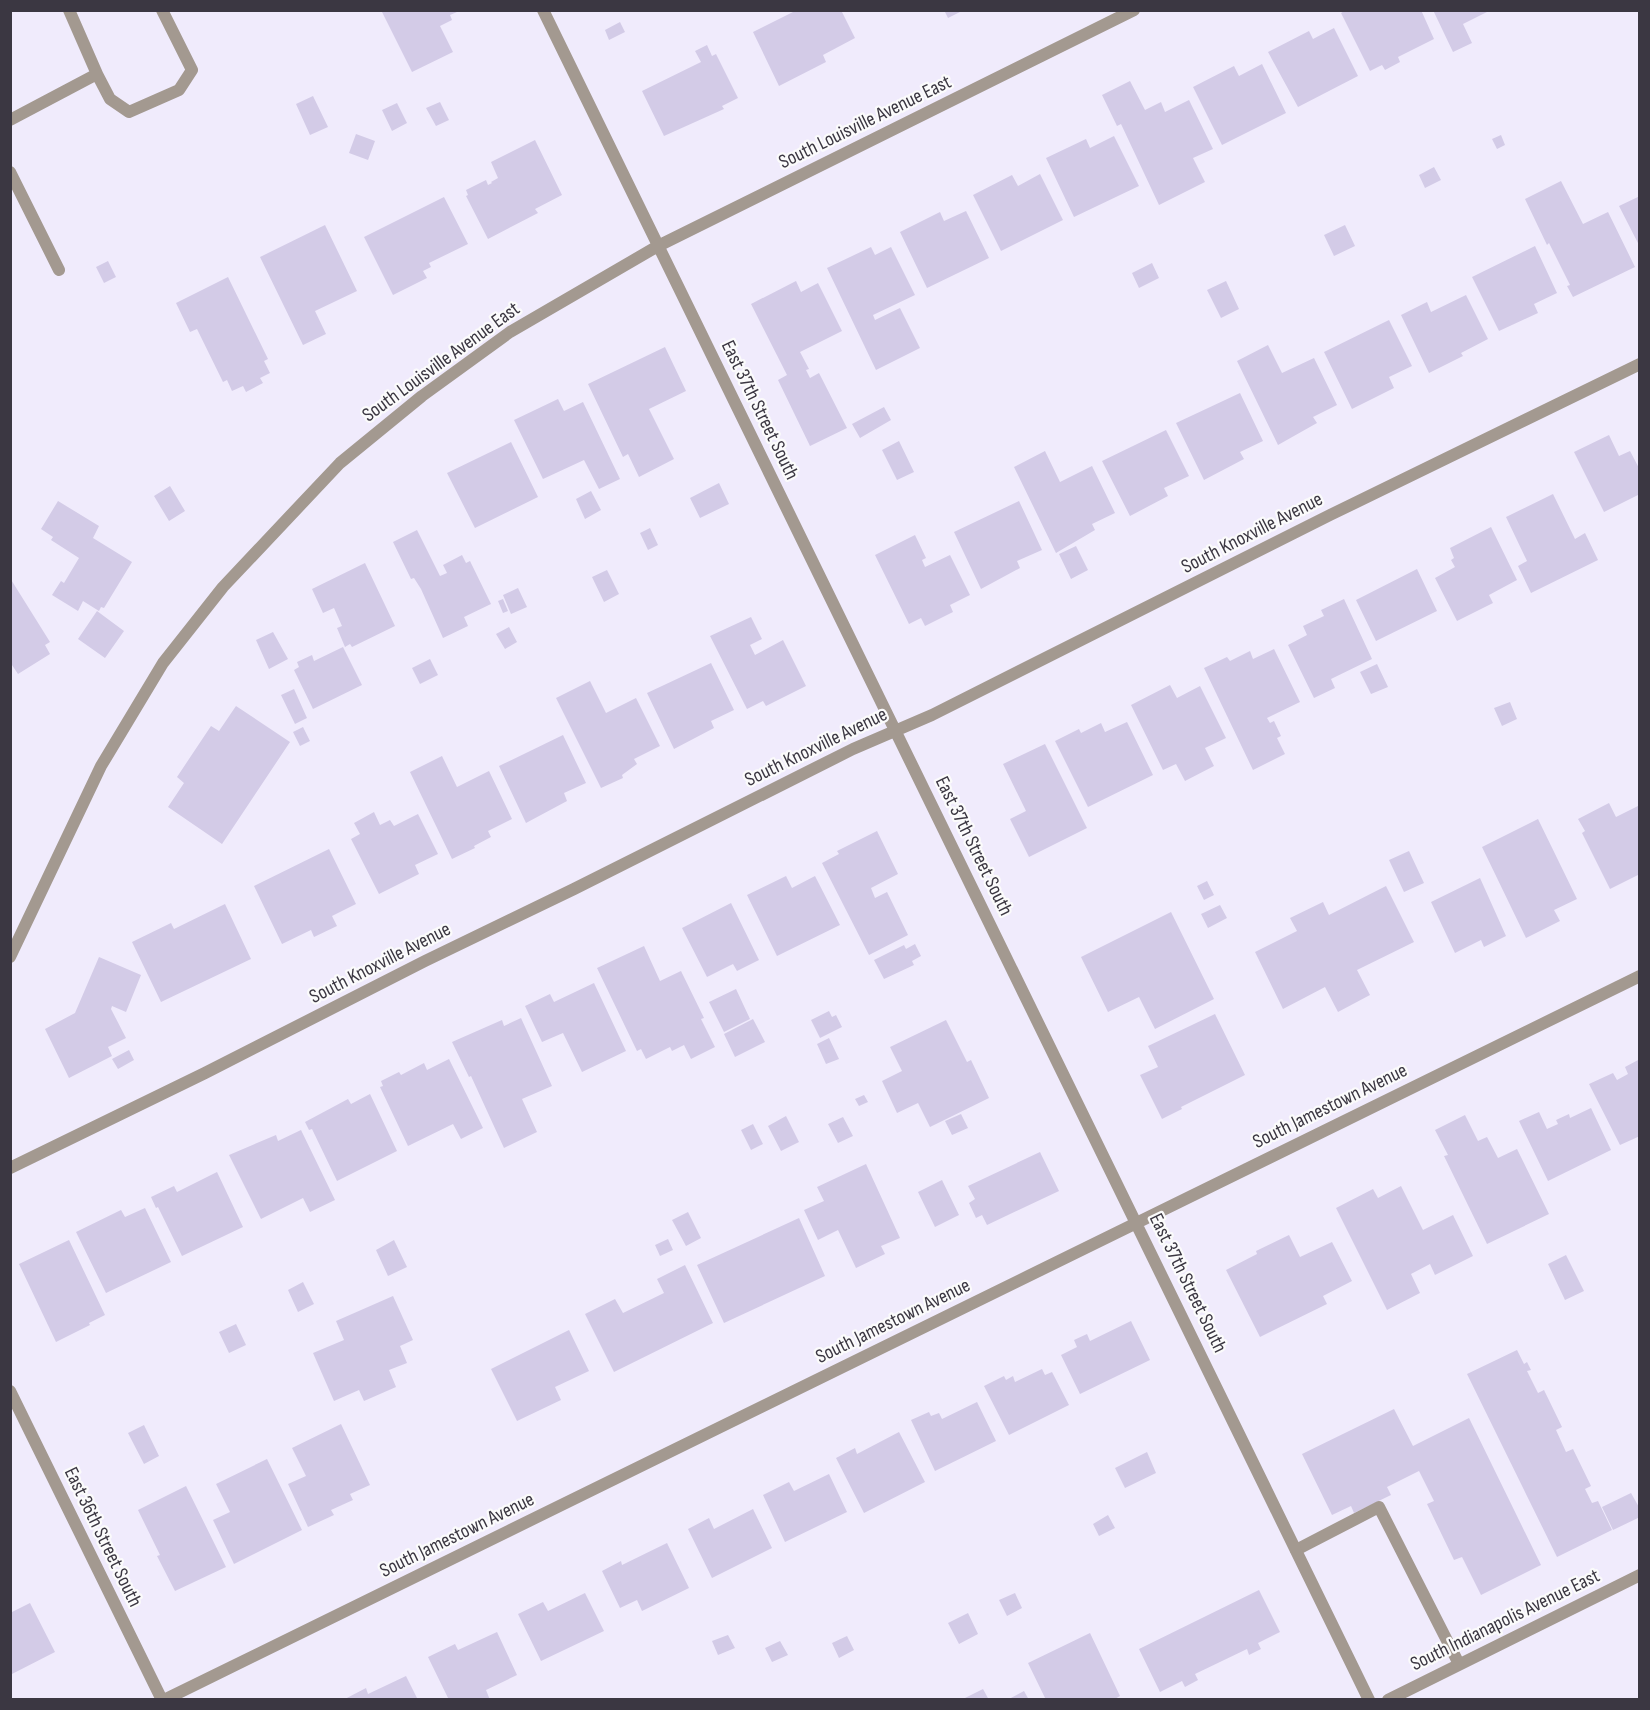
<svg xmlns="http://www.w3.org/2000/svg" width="1650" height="1710" viewBox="0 0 1650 1710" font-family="'Sofia Sans Condensed',sans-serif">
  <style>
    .building { fill: #d3cbe7 }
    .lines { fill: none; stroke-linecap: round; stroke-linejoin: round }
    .service { stroke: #a39990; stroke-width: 12 }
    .minor { stroke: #a39990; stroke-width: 12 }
    .tertiary { stroke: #a39990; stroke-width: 12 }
    .labels { text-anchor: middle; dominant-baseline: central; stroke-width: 4.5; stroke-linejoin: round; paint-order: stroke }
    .street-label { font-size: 20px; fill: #3b3742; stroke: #fbfbfb }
  </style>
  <rect width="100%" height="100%" fill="#f0ebfc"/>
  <path class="building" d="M381 10H456L457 12 450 15 452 20 440 26 453 52 412 72Z
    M797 10H841L855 38 823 55 826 62 779 86 753 32Z
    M944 10H964L948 18Z
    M1346 10H1421L1434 39 1398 57 1400 62 1385 70 1382 65 1370 71 1341 13Z
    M1433 10H1491L1463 24 1472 43 1453 52Z
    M620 22 625 32 609 40 605 30Z
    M1334 28 1358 76 1298 107 1268 52 1309 31 1313 39Z
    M707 45 712 56 716 54 738 98 722 106 724 109 664 136 642 91 701 62 695 51Z
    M1262 64 1286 113 1222 145 1193 87 1234 66 1239 76Z
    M1130 81 1145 110 1161 102 1165 112 1189 100 1213 149 1193 158 1205 182 1159 205 1121 124 1117 126 1102 95Z
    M313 96 328 127 310 135 296 104Z
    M440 102 449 120 436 126 426 108Z
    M397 103 407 123 392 131 382 110Z
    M356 134 375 141 368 160 349 153Z
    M1501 135 1505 145 1497 149 1492 139Z
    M1114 136 1139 186 1074 217 1046 158 1086 139 1090 148Z
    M535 140 562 195 535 209 538 213 488 239 466 196 468 195 466 190 486 180 488 185 492 183 491 182 498 178 491 162Z
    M1434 167 1441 180 1425 188 1419 175Z
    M1040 174 1063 220 1001 251 973 195 1012 175 1018 186Z
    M1561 181 1583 224 1608 212 1635 267 1573 297 1567 286 1570 285 1549 243 1547 245 1525 199Z
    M1640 196V247L1619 206Z
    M444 197 468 244 429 263 431 267 423 271 427 278 393 295 364 237Z
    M966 211 989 258 927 288 900 232 940 212 944 221Z
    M325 225 357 291 315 311 326 334 303 345 260 257Z
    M1345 225 1355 246 1334 256 1324 235Z
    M1535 246 1557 293 1534 304 1538 313 1499 331 1472 277Z
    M871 247 875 255 891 247 915 295 873 315 875 320 900 308 920 348 876 370 827 268Z
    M108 261 116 277 104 283 96 267Z
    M1152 263 1159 278 1139 288 1132 273Z
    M228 277 268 359 264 361 270 373 260 378 263 383 246 392 243 386 232 391 227 380 223 382 197 329 190 332 176 303Z
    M796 281 801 292 818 283 842 331 800 352 809 369 806 370 810 378 819 373 847 428 810 446 778 380 787 375 751 304Z
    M1226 281 1239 309 1221 318 1207 290Z
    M1466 295 1488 339 1461 353 1463 356 1429 373 1401 315 1427 302 1431 312Z
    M1389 320 1412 366 1389 377 1394 388 1352 409 1324 352Z
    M1268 345 1282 373 1314 358 1337 405 1313 417 1317 423 1278 445 1237 361Z
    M665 347 686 391 649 409 674 459 639 477 628 454 623 457 588 384Z
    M1240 393 1263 441 1240 452 1244 459 1204 480 1176 423Z
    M558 399 564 411 583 402 620 479 599 489 584 460 543 479 514 420Z
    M884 407 891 420 860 438 852 424Z
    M1166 430 1189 476 1164 488 1168 496 1130 516 1102 461Z
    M1609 435 1619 456 1630 451 1640 470V494L1604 512 1574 452Z
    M899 441 914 472 897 480 882 450Z
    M511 442 538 497 475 528 447 473Z
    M1045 451 1060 482 1092 466 1115 513 1092 524 1095 530 1056 553 1014 467Z
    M719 483 729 504 700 518 690 498Z
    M170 486 185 511 169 521 154 496Z
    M591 491 601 510 585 519 576 499Z
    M1553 494 1575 539 1585 533 1598 560 1531 593 1518 566 1527 561 1506 517Z
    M58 501 99 526 93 538 132 562 104 608 101 607 99 611 83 601 78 611 52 595 61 581 64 583 79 558 51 540 53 537 41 529Z
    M1019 501 1042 550 1017 561 1020 568 981 589 954 532Z
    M1491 527 1517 580 1489 595 1493 603 1457 621 1435 578 1455 567 1451 560 1454 558 1450 548Z
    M650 528 658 545 648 550 640 533Z
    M417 530 440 576 447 573 443 565 462 555 466 563 470 561 491 604 464 617 468 626 443 638 421 589 414 578 411 579 393 542Z
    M915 535 926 558 922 560 925 567 950 555 970 595 950 605 953 612 925 626 921 618 909 624 875 555Z
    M1076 546 1088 570 1071 579 1059 554Z
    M365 563 395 626 352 647 350 644 345 647 337 628 342 626 334 608 323 613 312 589Z
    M1417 569 1437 611 1376 641 1356 600Z
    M607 570 619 594 604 602 592 577Z
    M10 578 50 642 45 645 50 654 18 674 10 662Z
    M518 588 527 607 511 614 503 595Z
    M503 599 508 611 503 613 498 601Z
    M1344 599 1372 659 1331 679 1335 688 1314 698 1288 645 1307 635 1303 626 1324 616 1321 610Z
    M97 611 124 631 105 658 78 639Z
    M751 617 762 639 750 645 755 655 783 640 806 686 766 706 763 701 747 709 710 636Z
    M509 627 517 642 505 649 496 634Z
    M273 632 288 659 269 669 256 640Z
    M343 647 362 685 313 709 294 670 299 667 297 662 312 655 314 661Z
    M1274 649 1300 702 1267 718 1270 723 1274 721 1281 736 1277 738 1285 754 1253 770 1204 668 1227 657 1230 661 1250 651 1253 659Z
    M430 659 438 675 420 684 412 668Z
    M711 663 734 710 711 721 714 728 674 749 647 693Z
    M1377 664 1388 687 1371 694 1360 672Z
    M590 681 606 713 636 698 660 746 634 759 637 764 622 775 623 778 601 788 556 698Z
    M1170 685 1177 698 1200 686 1226 738 1205 748 1214 766 1185 781 1176 764 1163 770 1131 705Z
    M294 689 307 718 295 724 281 695Z
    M1510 702 1517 719 1502 726 1494 708Z
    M236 706 290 742 222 844 168 807 184 783 177 777 211 726 219 731Z
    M1127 722 1153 775 1088 807 1055 741 1079 729 1081 733 1101 723 1105 732Z
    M303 727 310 741 300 746 293 732Z
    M563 735 586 783 564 793 567 801 526 823 499 766Z
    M1045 744 1087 828 1029 857 1010 819 1026 811 1003 764Z
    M442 756 457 787 489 771 512 819 488 831 491 837 474 846 475 848 452 859 410 772Z
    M1609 803 1616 817 1640 805V874L1610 889 1582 833 1585 831 1578 819Z
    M374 812 380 825 390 820 394 826 418 814 438 854 415 865 419 874 379 894 351 839 360 834 354 823Z
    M1538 819 1577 899 1554 910 1560 921 1526 938 1482 847Z
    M877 831 898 874 871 888 875 898 887 892 908 935 869 955 822 863 839 854 837 851Z
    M329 849 356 904 332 916 337 926 314 937 311 930 282 944 254 886Z
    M1409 851 1424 883 1404 892 1389 860Z
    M786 876 792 888 815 876 840 925 777 956 747 895Z
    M1480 878 1506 936 1484 947 1481 940 1455 953 1431 902Z
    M1207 881 1214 895 1204 900 1197 886Z
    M1386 886 1414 942 1357 970 1370 995 1338 1012 1325 987 1283 1009 1255 952 1297 931 1290 918 1323 902 1329 915Z
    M731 903 759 960 737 971 733 964 707 977 682 928Z
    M225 904 251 959 161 1002 132 942 171 923 174 929Z
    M1220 905 1227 918 1208 928 1201 914Z
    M1171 912 1214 999 1155 1029 1139 997 1108 1012 1081 957Z
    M915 944 921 956 912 961 914 965 884 979 874 960 904 945 906 949Z
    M644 946 660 981 681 971 704 1018 701 1019 715 1047 691 1059 684 1045 672 1051 670 1047 646 1059 641 1049 637 1051 597 968Z
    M99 957 141 975 126 1012 112 1006 111 1009 126 1038 108 1047 112 1056 69 1078 45 1029 75 1013Z
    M594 983 626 1051 582 1072 563 1033 542 1042 525 1006 550 994 554 1002Z
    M736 989 750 1019 724 1032 709 1002Z
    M829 1011 832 1017 836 1015 842 1027 820 1038 811 1020Z
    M1215 1014 1245 1075 1181 1107 1182 1109 1162 1119 1140 1075 1158 1067 1148 1046Z
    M521 1018 552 1086 522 1099 537 1132 504 1148 471 1076 469 1077 452 1042 502 1020 504 1026Z
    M753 1019 765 1042 735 1057 724 1034Z
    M946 1020 967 1062 971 1060 989 1098 930 1127 918 1103 897 1113 882 1081 902 1071 890 1047Z
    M829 1038 839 1059 826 1064 817 1044Z
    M129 1050 134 1060 118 1069 112 1059Z
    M449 1059 483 1128 461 1139 453 1124 408 1146 380 1087 383 1086 381 1081 399 1072 401 1075 424 1063 427 1070Z
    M1640 1059V1136L1620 1145 1589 1084 1613 1073 1617 1080 1628 1074 1625 1067Z
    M370 1094 397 1151 337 1181 312 1129 309 1130 305 1122 348 1099 351 1104Z
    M864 1095 868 1102 859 1106 855 1099Z
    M1591 1108 1611 1150 1548 1181 1519 1121 1539 1112 1547 1129 1558 1124 1556 1120 1569 1114 1570 1118Z
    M961 1114 968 1128 952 1135 945 1121Z
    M1465 1115 1478 1141 1487 1137 1498 1158 1517 1149 1549 1214 1487 1244 1444 1156 1448 1155 1435 1130Z
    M786 1116 799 1142 781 1151 768 1126Z
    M843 1117 853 1136 838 1143 828 1124Z
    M753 1124 763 1144 751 1150 741 1130Z
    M301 1130 335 1200 310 1212 303 1198 261 1219 229 1155 276 1135 278 1141Z
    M1040 1152 1059 1191 987 1225 982 1215 976 1218 969 1203 975 1199 968 1186Z
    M866 1164 900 1238 881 1246 885 1254 856 1268 838 1230 818 1240 804 1210 824 1201 817 1187Z
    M217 1172 243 1227 182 1256 158 1207 156 1208 151 1197 174 1186 177 1192Z
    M942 1180 959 1215 935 1227 918 1192Z
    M1401 1186 1423 1230 1453 1215 1473 1256 1435 1275 1430 1264 1411 1274 1420 1293 1387 1310 1336 1208 1373 1189 1378 1198Z
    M145 1208 171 1262 106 1293 76 1232 121 1210 125 1217Z
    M688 1212 701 1238 686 1246 672 1220Z
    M799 1218 825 1276 724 1323 697 1265Z
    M1289 1235 1300 1257 1332 1242 1352 1281 1323 1296 1327 1304 1260 1337 1226 1270 1257 1254 1256 1251Z
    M668 1239 673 1250 660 1256 655 1245Z
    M69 1240 105 1315 89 1323 90 1325 56 1342 19 1264Z
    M394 1240 407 1267 388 1276 376 1250Z
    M1566 1255 1584 1291 1565 1300 1548 1264Z
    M685 1265 713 1323 614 1372 585 1314 615 1299 623 1313 664 1293 657 1279Z
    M303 1282 314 1304 298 1312 288 1290Z
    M393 1296 413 1340 400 1346 407 1363 389 1370 396 1387 364 1401 359 1390 334 1401 313 1353 344 1340 336 1321Z
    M1131 1321 1150 1360 1080 1394 1061 1355 1077 1347 1074 1340 1087 1334 1090 1341Z
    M236 1324 246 1345 229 1353 219 1332Z
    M569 1330 589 1371 555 1387 561 1400 517 1421 491 1369Z
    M1517 1350 1524 1364 1527 1362 1531 1370 1527 1371 1538 1393 1544 1390 1562 1427 1556 1430 1566 1452 1573 1449 1591 1486 1585 1489 1592 1503 1598 1501 1612 1530 1557 1557 1467 1374Z
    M1042 1369 1045 1375 1052 1372 1069 1405 1009 1435 984 1386 1004 1376 1006 1380 1013 1376 1015 1382Z
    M977 1402 996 1441 935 1471 911 1420 929 1412 931 1416 939 1413 942 1419Z
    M1394 1409 1413 1446 1469 1418 1541 1565 1481 1595 1462 1557 1454 1560 1427 1504 1434 1501 1419 1471 1387 1487 1391 1495 1354 1513 1351 1506 1332 1515 1302 1454Z
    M341 1424 370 1485 350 1494 353 1500 331 1510 334 1515 308 1527 288 1484 306 1476 292 1448Z
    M144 1425 159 1456 144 1464 128 1433Z
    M899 1432 925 1482 864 1513 836 1458 855 1448 857 1454Z
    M1147 1452 1156 1473 1125 1488 1115 1468Z
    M267 1459 302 1530 234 1564 213 1520 230 1512 216 1484Z
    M829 1474 847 1512 785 1542 763 1495 789 1482 794 1491Z
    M186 1486 226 1567 175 1591 157 1556 160 1555 138 1510Z
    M1631 1493 1640 1509V1517L1613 1530 1602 1507Z
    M753 1509 772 1548 712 1578 688 1529 709 1518 714 1529Z
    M1108 1515 1115 1528 1099 1536 1093 1524Z
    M667 1543 689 1588 642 1611 637 1600 620 1608 602 1571 621 1561 622 1565Z
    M1259 1590 1280 1632 1258 1643 1261 1649 1249 1655 1247 1649 1195 1674 1198 1680 1185 1687 1182 1681 1160 1692 1139 1649Z
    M585 1593 604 1631 541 1661 518 1614 543 1602 548 1611Z
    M1015 1593 1022 1608 1007 1616 999 1600Z
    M30 1603 55 1652 10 1675V1613Z
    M968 1613 978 1634 959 1644 948 1623Z
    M497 1632 517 1675 486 1690 490 1700H449L428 1657 455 1644 458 1650Z
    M1090 1633 1120 1696 1113 1700H1046L1028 1663Z
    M728 1635 735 1648 718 1655 712 1641Z
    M847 1636 854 1650 839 1658 832 1643Z
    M780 1641 788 1655 772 1662 765 1648Z
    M406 1676 418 1700H343L366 1688 368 1694Z
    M983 1689 989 1700H961Z
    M1024 1691 1029 1700H1007Z"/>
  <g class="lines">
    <path class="service" d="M69 10 97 74
      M10 120 97 74 110 99 129 112 179 90 192 70 162 10
      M1296 1550 1379 1507 1459 1664"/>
    <path class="minor" d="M543 10 1369 1700
      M10 172 59 270
      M10 957 101 766 163 663 223 587 340 463 422 396 510 332 658 246 1134 10
      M10 1168 205 1073 425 961 574 889 853 749 932 715 1330 515 1640 364
      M164 1700 1640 976
      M1388 1700 1640 1575"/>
    <path class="tertiary" d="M10 1391 162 1700"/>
  </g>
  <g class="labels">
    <g class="street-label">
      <text transform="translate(865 122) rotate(-26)">South Louisville Avenue East</text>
      <text transform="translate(441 362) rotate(-36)">South Louisville Avenue East</text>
      <text transform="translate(760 410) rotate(64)">East 37th Street South</text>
      <text transform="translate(1252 533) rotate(-27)">South Knoxville Avenue</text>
      <text transform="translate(816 747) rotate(-26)">South Knoxville Avenue</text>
      <text transform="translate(974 846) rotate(64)">East 37th Street South</text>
      <text transform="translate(380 963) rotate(-27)">South Knoxville Avenue</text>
      <text transform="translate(1330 1106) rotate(-26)">South Jamestown Avenue</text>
      <text transform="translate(1188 1283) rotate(64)">East 37th Street South</text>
      <text transform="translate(893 1321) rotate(-26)">South Jamestown Avenue</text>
      <text transform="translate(457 1535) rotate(-26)">South Jamestown Avenue</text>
      <text transform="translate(103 1537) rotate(64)">East 36th Street South</text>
      <text transform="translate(1505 1620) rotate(-26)">South Indianapolis Avenue East</text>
    </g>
  </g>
  <rect width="1650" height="1710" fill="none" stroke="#3b3742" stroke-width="24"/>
</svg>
